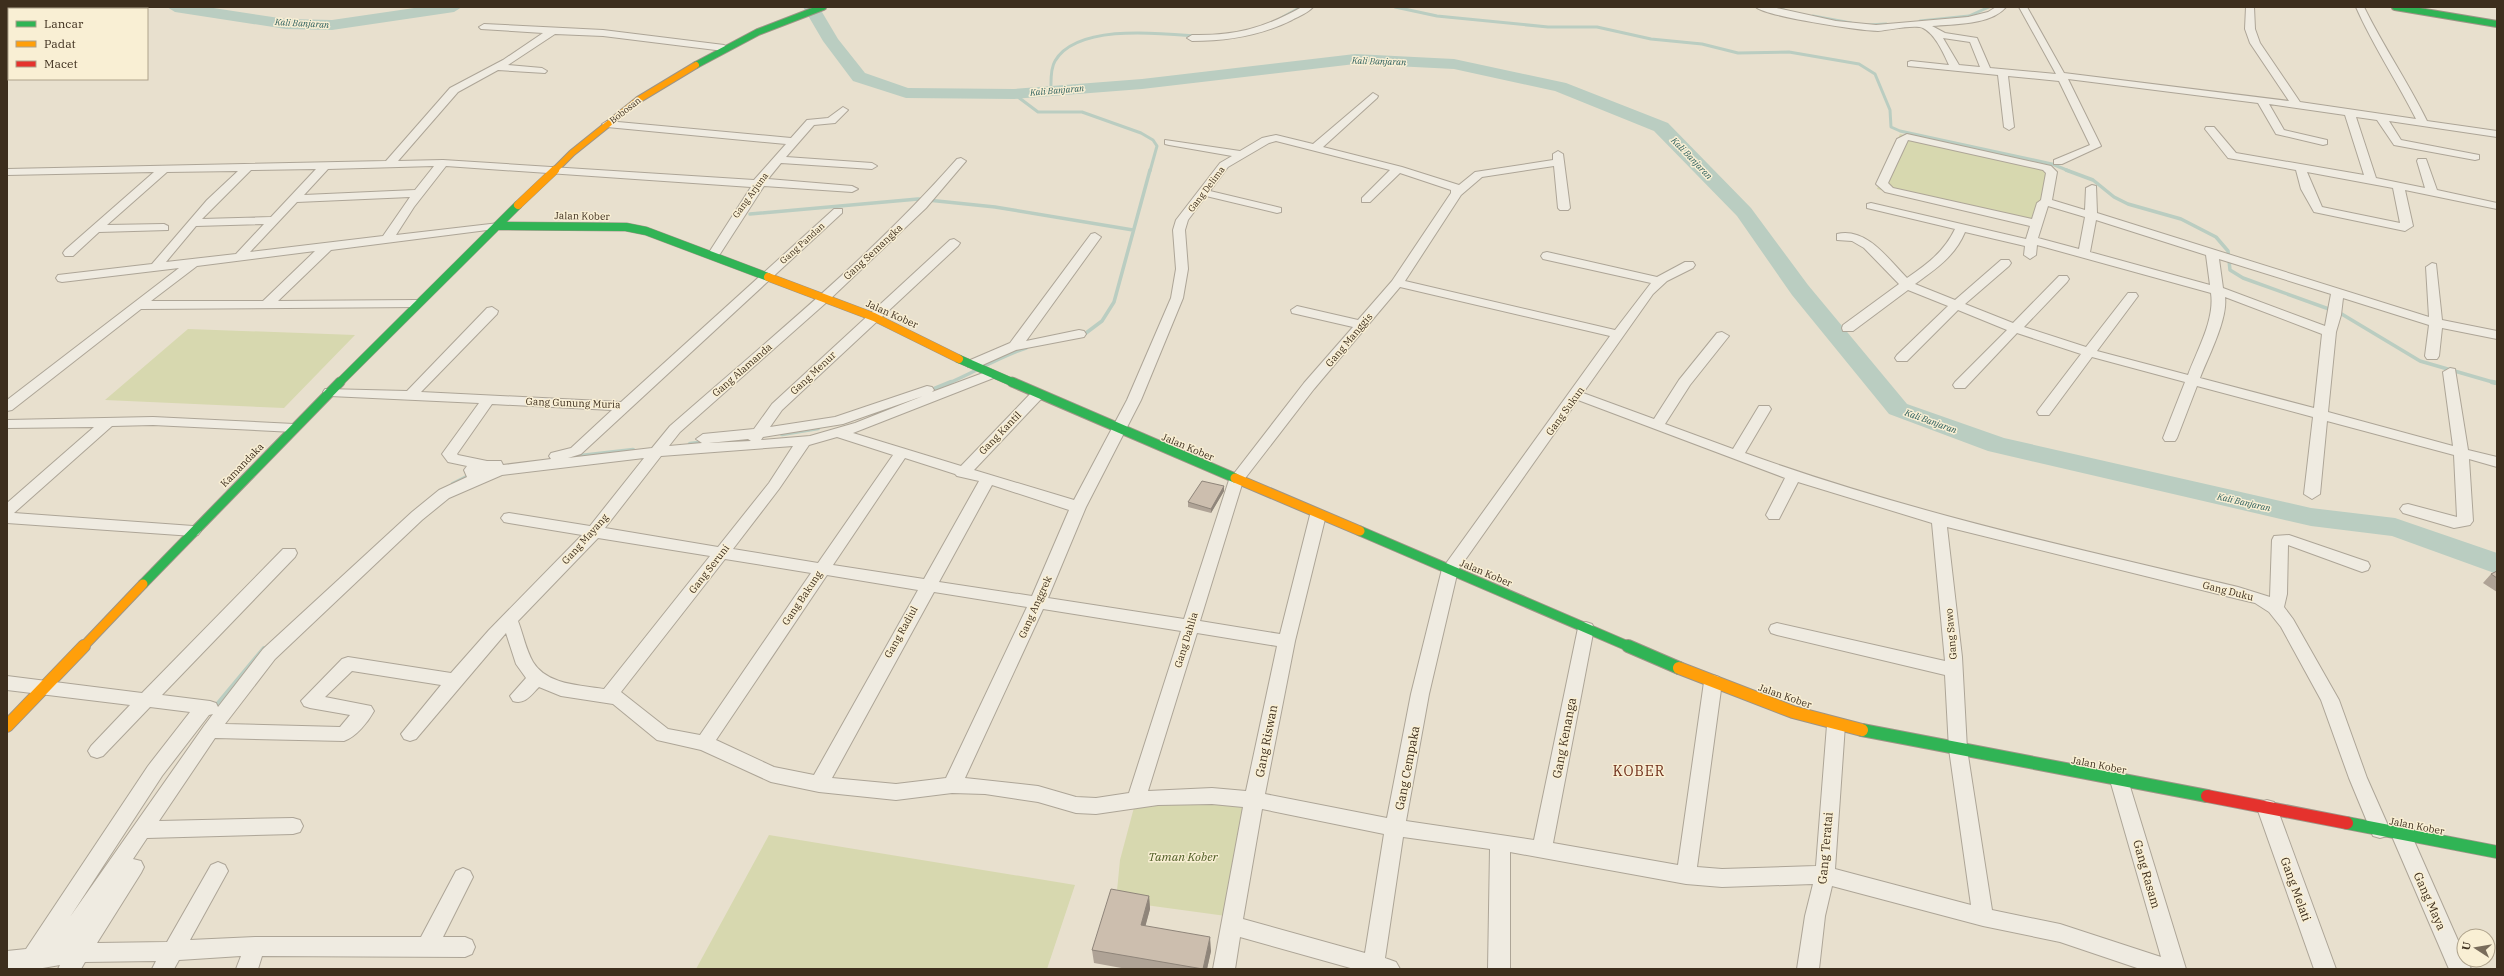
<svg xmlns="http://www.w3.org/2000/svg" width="2504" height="976" viewBox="0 0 2504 976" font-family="'IBM Plex Serif',serif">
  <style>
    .green { fill: #d7d8af }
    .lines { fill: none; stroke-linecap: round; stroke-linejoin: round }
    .stream-far3 { stroke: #bacdc1; stroke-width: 3 }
    .stream-far2 { stroke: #bacdc1; stroke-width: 3.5 }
    .stream-far1 { stroke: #bacdc1; stroke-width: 4.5 }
    .stream { stroke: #bacdc1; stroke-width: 5.5 }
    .river { fill: #bacdc1; fill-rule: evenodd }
    .street-casing { stroke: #ada597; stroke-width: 2 }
    .fast-far3-casing { stroke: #9d9486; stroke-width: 8 }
    .fast-far2-casing { stroke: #9d9486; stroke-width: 9 }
    .fast-far1-casing { stroke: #9d9486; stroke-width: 11 }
    .fast-casing { stroke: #9d9486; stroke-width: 14 }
    .slow-far3-casing { stroke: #9d9486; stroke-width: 8 }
    .slow-far2-casing { stroke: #9d9486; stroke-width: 9 }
    .slow-far1-casing { stroke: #9d9486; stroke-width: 11 }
    .slow-casing { stroke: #9d9486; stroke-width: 14 }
    .jam-casing { stroke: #9d9486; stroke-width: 14 }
    .street { fill: #efebe1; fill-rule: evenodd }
    .fast-far3 { stroke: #30b455; stroke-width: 6 }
    .fast-far2 { stroke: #30b455; stroke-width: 8 }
    .fast-far1 { stroke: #30b455; stroke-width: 9 }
    .fast { stroke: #30b455; stroke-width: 12 }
    .slow-far3 { stroke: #ff9f0a; stroke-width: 6 }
    .slow-far2 { stroke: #ff9f0a; stroke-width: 8 }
    .slow-far1 { stroke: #ff9f0a; stroke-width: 9 }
    .slow { stroke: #ff9f0a; stroke-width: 12 }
    .jam { stroke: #e5322d; stroke-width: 12 }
    .wall { fill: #afa396 }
    .shaded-wall { fill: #8f857a }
    .building { fill: #ccbeae; stroke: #8f857a }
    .labels { text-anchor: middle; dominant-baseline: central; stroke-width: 3; stroke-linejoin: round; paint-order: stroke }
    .far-water-label { font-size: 9px; font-style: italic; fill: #2b5e5c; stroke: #f9efd4 }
    .far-street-label { font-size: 9px; fill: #3d2e1d; stroke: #f9efd4 }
    .street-label { font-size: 10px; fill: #3d2e1d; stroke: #f9efd4 }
    .near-street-label { font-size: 12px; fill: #3d2e1d; stroke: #f9efd4 }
    .near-park-label { font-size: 12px; font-style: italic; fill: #4c5b22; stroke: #f9efd4 }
    .near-quarter-label { font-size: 14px; letter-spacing: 1px; fill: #6e2d19; stroke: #f9efd4 }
  </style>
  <rect width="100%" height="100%" fill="#e8e0ce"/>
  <path class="green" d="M1900 134 2053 167 2035 226 1877 189Z
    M188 329 355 335 284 408 105 400Z
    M1136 800 1254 805 1226 916 1116 901 1120 860Z
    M769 835 1075 885 1047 969H696Z"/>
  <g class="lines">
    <path class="stream-far3" d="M1395 7 1437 16 1548 27H1597L1651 39 1702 44 1738 53 1789 52 1859 64 1875 74 1890 110 1891 127 1900 131 2052 164 2069 171
      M1774 7 1784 10
      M1813 16 1851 23
      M1283 17 1301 7
      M1920 21 1969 16 1989 7
      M1868 25 1886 24
      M1051 91C1051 82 1050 69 1055 61 1077 24 1158 33 1195 36
      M1014 94 1038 112H1082L1141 133 1153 140 1157 146 1150 171"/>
    <path class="stream-far2" d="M2066 170 2093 180 2114 197 2128 204 2181 219 2216 237 2228 251 2230 270 2243 278 2340 313 2420 361 2496 383
      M750 214 918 199 995 207 1133 230
      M1082 336 1102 321 1114 302 1150 170
      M949 383C975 372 999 357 1026 348"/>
    <path class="stream-far1" d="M2492 382 2497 383
      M929 391 951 382
      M782 434 818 428
      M690 444 707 442
      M563 458 633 450
      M453 484 471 475"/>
    <path class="stream" d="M214 709 264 649"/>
    <path class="river" d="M167 7H207L286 19 332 20 421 7H462L454 12 332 30 286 29 175 12Z
      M803 7H819L838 39 865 73 908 88 1014 89 1142 79 1355 54 1454 59 1566 83 1668 123 1751 208 1808 285 1907 404 2004 438 2311 508 2395 518 2497 553V574L2392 536 2311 526 1988 451 1889 414 1792 295 1737 216 1654 131 1555 91 1454 69 1355 64 1142 89 1014 99 906 98 853 81 823 41Z"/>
    <defs>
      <path id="street" d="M1302 7H1313C1308 13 1299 16 1292 20 1260 36 1228 41 1192 41L1187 38 1192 35C1236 36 1264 28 1302 7Z
        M1756 7H1772L1836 21 1876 25 1968 17 1988 12 1996 7H2006C1991 25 1954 24 1932 26L1945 33 1977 38 1990 68 2056 74 2019 7H2027L2064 73 2289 101 2250 43 2245 29 2246 7H2254L2255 29 2260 43 2300 102 2416 119C2397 81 2373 46 2356 7H2364C2383 46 2408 82 2427 121L2497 131V137L2389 121 2401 140 2479 155V159L2475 160 2394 145 2377 120 2356 117 2376 178 2425 188 2417 161 2418 159H2426L2437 190 2497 203V209L2405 190 2413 226 2405 231 2314 212 2301 189 2296 170 2228 158 2205 129 2206 127H2214L2236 153 2364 175 2345 115 2269 104 2284 130 2327 140V144L2323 145 2276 134 2258 103 2068 79 2101 146 2062 164H2054V160L2090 145 2059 81 2008 76 2014 127 2009 130 2004 127 1998 75 1908 66V62L1911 61 1949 65C1943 52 1935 34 1923 28 1915 24 1888 30 1878 31 1861 31 1764 16 1756 7ZM1943 38 1970 42 1980 67 1959 65ZM2307 172 2393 188 2400 223 2322 207Z
        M484 24 603 30 724 45 729 48 724 51 603 36 555 34 508 65 542 68 547 71 545 73 498 70 458 92 398 161 443 160 754 180 786 144 607 127 602 124 607 121 791 138 807 120 828 118 843 107 848 110 835 123 814 125 786 157 872 163 877 166 872 169 781 163 768 179 852 186 858 189 852 192 764 186 720 254 714 258 708 254 751 187 446 166 414 207 396 235 499 223 505 226 503 228 331 250 278 301 416 300 420 301 422 304 420 307 141 309 12 410 7 411V400L179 268 62 282 58 281 56 278 58 275 152 264 207 200 238 171 167 172 107 225 164 224 168 226V230L99 232 73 256H65L63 253 65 250 154 172 7 175V169L386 161 450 88 503 60 543 33 481 29 479 27ZM434 166 415 190 304 195 328 169ZM316 169 271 217 202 219 251 170ZM410 197 383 236 250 252 297 202ZM264 224 236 254 166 262 196 226ZM315 251 263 301H151L197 266Z
        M1373 93 1378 96 1377 98 1323 147 1402 167 1459 185 1475 172 1553 160V154L1558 151 1563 154 1570 208 1568 210H1560L1558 208 1554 166 1482 177 1461 195 1405 281 1615 330 1651 283 1543 259 1541 256 1543 253 1547 252 1657 277 1685 262H1693L1695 265 1693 268 1667 281 1653 294 1583 393 1654 419 1679 380 1717 333 1722 332 1729 336 1690 385 1665 424 1733 449 1759 406H1769L1771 409 1745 453C1905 511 2072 548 2238 587L2270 597 2272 540 2274 536 2289 535 2368 562 2370 566 2368 570 2362 572 2288 545 2287 594 2284 607 2293 619 2339 700 2367 778 2390 830 2387 836 2380 838 2373 836 2349 778 2321 700 2281 627 2269 612 2255 603 2238 599 1947 527 1962 657 1967 749 1992 910 2060 924 2161 957 2110 780 2112 775 2119 772 2126 775 2128 780 2186 969H2140L2060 942 1983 926 1832 886 1825 916 1819 969H1797L1805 916 1813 884 1722 887 1686 884 1510 852V969H1488L1490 849 1403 837 1385 958 1396 962 1400 969H1354L1240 937 1235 969H1213L1243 807 1212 804 1158 805 1096 814 1076 813 1038 802 985 794 952 793 896 800 819 792 771 782 701 750 657 740 613 704 561 696 539 687C531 695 525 705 513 701L510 696 526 678 516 664 506 633 416 739 410 741 404 739 401 734 441 685 352 671 325 697 371 706 374 711C368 722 356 737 344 741L215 738 159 821 293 818 300 820 303 826 300 832 293 834 147 838 133 859 141 861 144 867 141 873 97 943 167 942 211 865 218 862 225 865 228 871 190 940 255 937H421L456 871 463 868 470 871 473 877 443 937H465L472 940 475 947 472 954 465 957 262 956 258 969H236L241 956 179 960 174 969H152L156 961 85 962 81 969H58L60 965 37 969H7V951L26 949 148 766 190 712 150 707 103 756 97 758 91 756 88 751 91 746 130 705 7 690V676L142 693 283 549H295L297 553 295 557 162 695 210 701 216 703 218 707 263 649 412 512 439 490 467 477 464 470 467 466 448 462 442 454 479 403 330 396 323 392 325 389 407 391 487 308 492 307 498 311 497 314 421 392 621 402 834 209H842V213L581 454 568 458 652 448 670 426C768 340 871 257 957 159L961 158 966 161 926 208 828 301 680 432 669 446 702 443 696 439 703 434 754 429 772 404 950 240 954 239 960 243 958 246 782 410 770 427 835 417 927 386 932 387 934 390 932 392 991 370 998 374 996 377 853 433 961 466 1033 391H1043L1045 394 1043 397 974 470 1074 500 1127 400 1171 298 1176 269 1173 230 1176 220 1220 163 1232 156 1169 145 1165 144V140L1240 151 1262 138 1276 135 1313 144ZM1276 141 1390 170 1362 198V202H1370L1400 173 1451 190V193L1392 281 1358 320 1297 306 1291 310 1292 313 1353 327 1304 383 1229 480 1184 619 1048 598 1086 507 1141 400 1183 298 1188 269 1185 230 1188 220 1206 196 1277 213 1281 212V208L1210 191 1228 167 1269 143ZM1400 287 1610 336 1442 569 1411 694 1387 818 1265 794 1295 641 1326 515 1323 511H1313L1310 515 1280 634 1200 621 1243 481 1314 389ZM923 396 855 423 810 436 761 440 763 437 843 424ZM1578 400 1785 478 1766 515 1769 519H1779L1798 482 1932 523 1945 661 1777 623 1771 625 1769 629 1771 633 1777 635 1945 675 1949 749 1971 905 1835 869 1845 725 1842 720 1836 718 1830 720 1827 725 1816 866 1722 869 1697 867 1722 682 1719 677 1713 675 1707 677 1704 682 1678 865 1553 843 1594 628 1592 624 1586 622 1580 624 1578 628 1534 840 1406 821 1429 694 1458 570ZM492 404 612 410 571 448 551 453 549 456 551 459 503 465 501 461H487L458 455 457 454ZM837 437 893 455 818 563 733 549 779 489 809 445ZM748 439 751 441 709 443ZM793 446 769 483 718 547 605 528 661 456ZM644 458 590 526 509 513 504 514 501 518 504 522 509 523 582 535 489 630 451 673 348 657 342 659 301 701 304 706 310 708 350 715 340 727 225 724 275 659 422 520 449 498 502 475ZM905 458 955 474 957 476 979 481 924 579 833 565ZM992 485 1069 510 1032 596 939 582ZM598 538 710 556 604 689C580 685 547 685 533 662 526 650 523 634 518 621ZM725 559 811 573 700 735 668 729 621 692ZM827 575 918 590 814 775 774 767 716 740ZM934 592 1027 607 946 778 896 784 832 778ZM1043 609 1181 631 1129 793 1096 798 1076 797 1038 786 965 778ZM1197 633 1277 646 1246 791 1212 788 1148 791ZM213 714 204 726 70 917 162 776 209 715ZM1262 809 1384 834 1365 953 1243 919Z
        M1907 134 2051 166 2057 172 2052 200 2085 210 2086 188 2092 185 2096 186 2097 213 2429 317 2426 267 2432 263 2436 264 2442 320 2497 331V339L2442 328 2439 356 2437 359H2427L2425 356 2429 325 2343 298 2341 315 2336 332 2328 412 2453 446 2443 372 2450 368 2455 369 2468 450 2497 457V467L2469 459 2473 521 2470 525 2454 528 2403 513 2400 509 2403 505 2408 504 2457 517 2454 455 2327 421 2320 494 2312 499 2304 494 2313 417 2197 386 2177 438 2175 441H2165L2163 438 2185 382 2092 357 2049 415H2039L2037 412 2039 409 2081 354 2017 333 1965 388H1955L1953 385 1955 382 2007 330 1958 310 1907 361H1897L1895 358 1897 355 1948 306 1908 290 1853 331H1843L1842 328 1843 325 1899 284 1864 248 1852 241 1837 240V234C1867 227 1889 260 1907 278 1927 264 1944 252 1955 229L1867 208V204L1871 203 2026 239 2030 226 1885 192 1876 184 1897 139ZM1908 140 2043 170 2046 173 2041 200 2037 203 2032 219 1893 188 1888 183ZM2048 206 2085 217 2079 249 2038 238ZM2096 220 2206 255 2210 285 2090 252ZM1965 232 2025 246 2024 255 2030 259 2036 255 2037 245 2211 293C2215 320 2197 350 2188 375L2097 351 2138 296 2136 293H2128L2086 347 2024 327 2067 282 2069 279 2067 276H2059L2013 323 1965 304 2009 266 2011 263 2009 260H2001L1955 300 1915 284C1936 269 1955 256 1965 232ZM2219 259 2331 294 2325 326 2223 288ZM2225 297 2322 334 2314 408 2200 378C2208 357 2228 319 2225 297Z
        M1095 233 1101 237 1026 341 1079 330 1084 331 1086 334 1084 337 1016 350 978 367H968L966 364 968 361 1010 343 1091 234Z
        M153 417 294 424 301 428 294 432 153 425 112 426 14 513 193 526 198 527 201 531 198 535 193 536 7 523V503L94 427 7 428V420Z
        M2267 800 2274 802 2277 808 2336 969H2314L2257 808 2260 802Z
        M2401 826 2408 828 2411 834 2464 954V960H2467L2471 969H2449L2391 834 2394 828Z"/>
      <path id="fast-far3" d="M2395 7 2497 24
        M696 65 758 32 823 7"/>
      <path id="fast-far2" d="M499 226 626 227 646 231 768 277
        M959 359 1014 383
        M339 383 518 205"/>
      <path id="fast-far1" d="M1012 382 1235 478
        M1360 531 1630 647
        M143 584 340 382"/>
      <path id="fast" d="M1628 646 1679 668
        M1862 730 2207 796
        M2347 823 2497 852"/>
      <path id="slow-far3" d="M554 171 572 153 638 100 696 65"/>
      <path id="slow-far2" d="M518 205 555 170
        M768 277 874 317 959 359"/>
      <path id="slow-far1" d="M1235 478 1360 531
        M83 647 143 584"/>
      <path id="slow" d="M1679 668 1793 712 1862 730
        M7 726 84 646"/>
      <path id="jam" d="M2207 796 2347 823"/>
    </defs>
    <use href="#street" class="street-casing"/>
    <use href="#fast-far3" class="fast-far3-casing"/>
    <use href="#fast-far2" class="fast-far2-casing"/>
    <use href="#fast-far1" class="fast-far1-casing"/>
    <use href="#fast" class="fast-casing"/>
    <use href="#slow-far3" class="slow-far3-casing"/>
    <use href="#slow-far2" class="slow-far2-casing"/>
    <use href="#slow-far1" class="slow-far1-casing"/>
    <use href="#slow" class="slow-casing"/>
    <use href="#jam" class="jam-casing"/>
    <use href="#street" class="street"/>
    <use href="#fast-far3" class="fast-far3"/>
    <use href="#fast-far2" class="fast-far2"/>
    <use href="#fast-far1" class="fast-far1"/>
    <use href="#fast" class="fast"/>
    <use href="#slow-far3" class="slow-far3"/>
    <use href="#slow-far2" class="slow-far2"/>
    <use href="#slow-far1" class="slow-far1"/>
    <use href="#slow" class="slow"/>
    <use href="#jam" class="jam"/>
  </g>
  <path class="wall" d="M1224 486V491L1211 513 1188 507V502Z
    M2497 571V592L2483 583 2491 574Z
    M1149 896 1150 909 1145 926 1211 951 1207 969H1127L1094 963 1092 950Z"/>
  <path class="shaded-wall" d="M1224 486V491L1211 513V509Z
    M1149 896 1150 909 1142 939 1141 925Z
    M1210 937 1211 951 1207 969H1203Z"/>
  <path class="building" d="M1202 481 1224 486 1211 509 1188 502Z
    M2497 571V578L2491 574Z
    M1111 889 1149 896 1141 925 1210 937 1203 969 1092 950Z"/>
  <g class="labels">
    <g class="far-water-label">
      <text transform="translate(302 23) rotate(3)">Kali Banjaran</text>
      <text transform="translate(1379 61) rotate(2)">Kali Banjaran</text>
      <text transform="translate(1057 90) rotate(-5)">Kali Banjaran</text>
      <text transform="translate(1692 158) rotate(46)">Kali Banjaran</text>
      <text transform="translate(1931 421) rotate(20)">Kali Banjaran</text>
      <text transform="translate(2244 502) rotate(13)">Kali Banjaran</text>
    </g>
    <g class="far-street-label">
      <text transform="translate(625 110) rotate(-38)">Bobosan</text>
      <text transform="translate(1206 189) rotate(-53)">Gang Delima</text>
      <text transform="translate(750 195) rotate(-54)">Gang Arjuna</text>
      <text transform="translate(802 243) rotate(-42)">Gang Pandan</text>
    </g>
    <g class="street-label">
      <text transform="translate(582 216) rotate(1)">Jalan Kober</text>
      <text transform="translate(873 252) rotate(-43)">Gang Semangka</text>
      <text transform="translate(892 314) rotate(24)">Jalan Kober</text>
      <text transform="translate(1349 340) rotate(-50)">Gang Manggis</text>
      <text transform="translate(742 370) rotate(-41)">Gang Alamanda</text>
      <text transform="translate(813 373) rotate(-43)">Gang Menur</text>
      <text transform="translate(573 403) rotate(2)">Gang Gunung Muria</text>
      <text transform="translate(1565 411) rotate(-54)">Gang Sukun</text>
      <text transform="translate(1000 433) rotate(-46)">Gang Kantil</text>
      <text transform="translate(1188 447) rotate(23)">Jalan Kober</text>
      <text transform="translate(242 465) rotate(-46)">Kamandaka</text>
      <text transform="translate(585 539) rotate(-48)">Gang Mayang</text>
      <text transform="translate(709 569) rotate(-52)">Gang Seruni</text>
      <text transform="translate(1486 573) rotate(23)">Jalan Kober</text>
      <text transform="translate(2228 591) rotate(14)">Gang Duku</text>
      <text transform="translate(802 598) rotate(-56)">Gang Bakung</text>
      <text transform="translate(1035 607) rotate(-66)">Gang Anggrek</text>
      <text transform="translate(901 632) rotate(-61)">Gang Radiul</text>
      <text transform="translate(1951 634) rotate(-95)">Gang Sawo</text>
      <text transform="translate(1186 640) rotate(-73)">Gang Dahlia</text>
      <text transform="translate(1785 696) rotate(19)">Jalan Kober</text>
      <text transform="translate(2099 765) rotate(11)">Jalan Kober</text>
      <text transform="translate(2417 826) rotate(11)">Jalan Kober</text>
    </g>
    <g class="near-street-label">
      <text transform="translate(1564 738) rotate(-79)">Gang Kenanga</text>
      <text transform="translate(1266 741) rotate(-79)">Gang Riswan</text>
      <text transform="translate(1407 768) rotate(-79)">Gang Cempaka</text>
      <text transform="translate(1825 848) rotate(-85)">Gang Teratai</text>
      <text transform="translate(2147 874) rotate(74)">Gang Rasam</text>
      <text transform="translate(2296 889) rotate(70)">Gang Melati</text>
      <text transform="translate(2430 901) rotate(66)">Gang Maya</text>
    </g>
    <g class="near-park-label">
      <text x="1183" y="856">Taman Kober</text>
    </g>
    <g class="near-quarter-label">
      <text x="1639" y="771">KOBER</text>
    </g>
  </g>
  <rect width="2504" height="976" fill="none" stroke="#3d2e1d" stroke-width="16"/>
  <rect x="8" y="8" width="140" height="72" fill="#f9efd4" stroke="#aea28b"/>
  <rect x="16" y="21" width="20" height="6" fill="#30b455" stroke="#aea28b"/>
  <text x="44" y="28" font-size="12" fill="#3d2e1d">Lancar</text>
  <rect x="16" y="41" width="20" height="6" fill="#ff9f0a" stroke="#aea28b"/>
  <text x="44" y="48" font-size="12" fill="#3d2e1d">Padat</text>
  <rect x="16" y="61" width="20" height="6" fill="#e5322d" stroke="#aea28b"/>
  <text x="44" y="68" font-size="12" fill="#3d2e1d">Macet</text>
  <g transform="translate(2476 948) rotate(282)"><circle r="19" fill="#f9efd4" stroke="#aea28b"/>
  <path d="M0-3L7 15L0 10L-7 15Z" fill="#796c5b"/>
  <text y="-6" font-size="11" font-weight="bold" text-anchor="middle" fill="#3d2e1d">U</text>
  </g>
</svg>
